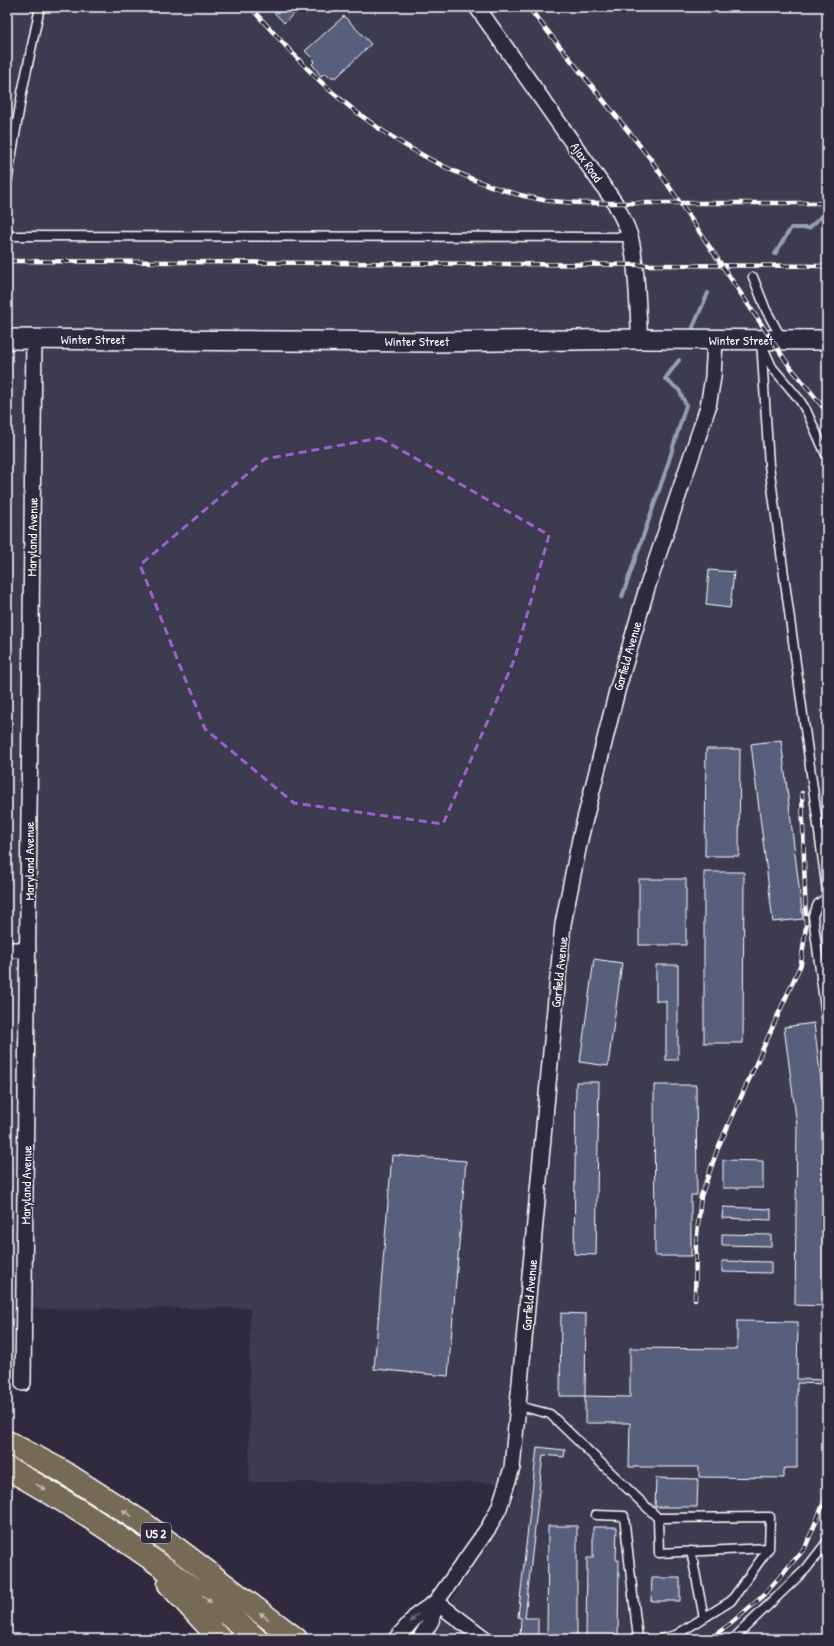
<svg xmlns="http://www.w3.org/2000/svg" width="834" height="1646" viewBox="0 0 834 1646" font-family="'Patrick Hand',sans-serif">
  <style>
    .built { fill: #3c3a50 }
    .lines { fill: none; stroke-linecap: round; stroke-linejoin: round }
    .stream { stroke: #94a1ad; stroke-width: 4 }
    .building { fill: #595f7b; stroke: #fff }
    .service-casing { stroke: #fff; stroke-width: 11 }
    .minor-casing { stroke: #fff; stroke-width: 18 }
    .tertiary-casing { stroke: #fff; stroke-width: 22 }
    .motorway-casing { stroke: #fff; stroke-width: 25 }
    .service { stroke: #2f2a3d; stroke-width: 8 }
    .minor { stroke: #2f2a3d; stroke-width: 15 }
    .tertiary { stroke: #2f2a3d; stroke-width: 19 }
    .motorway { stroke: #756a55; stroke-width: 22 }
    .rail-casing { stroke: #fff; stroke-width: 4.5 }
    .rail { stroke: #2f2a3d; stroke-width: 3; stroke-dasharray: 9; stroke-linecap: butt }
    .oneway { fill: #c1bcb2 }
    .oneway2 { fill: #6d6a77 }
    .marked { fill: none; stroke: #9c61cf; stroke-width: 3; stroke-dasharray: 8 5; stroke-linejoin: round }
    .labels { text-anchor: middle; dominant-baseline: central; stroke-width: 3; stroke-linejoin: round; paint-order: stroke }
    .shield { fill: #2f2a3d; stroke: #c1bfc5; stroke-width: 1 }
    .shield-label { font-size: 12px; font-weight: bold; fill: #fff }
    .street-label { font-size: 13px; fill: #fff; stroke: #2f2a3d }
  </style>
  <rect width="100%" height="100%" fill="#2f2a3d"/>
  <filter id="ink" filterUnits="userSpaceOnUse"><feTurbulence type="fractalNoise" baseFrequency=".025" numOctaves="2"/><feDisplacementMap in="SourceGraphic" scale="8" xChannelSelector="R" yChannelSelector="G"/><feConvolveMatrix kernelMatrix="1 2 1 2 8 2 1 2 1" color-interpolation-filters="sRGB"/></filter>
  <g filter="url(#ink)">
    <path class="built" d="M7 7H827V332L7 331Z
      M7 347 827 352V1639H427L508 1511 514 1497 518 1483 249 1482 250 1308 17 1309 15 1392 7 1388Z"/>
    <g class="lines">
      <path class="stream" d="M826 189 827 184
        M775 254 791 228H809L824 214
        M693 327 708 293
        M622 597 666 470 686 405 679 390 665 379 679 360"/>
    </g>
    <path class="building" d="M269 7H301L284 23Z
      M344 16 371 44 337 77H330L326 73 321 76 312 64 315 61 305 51Z
      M709 570 734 572 730 608 706 605Z
      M781 740 803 919 773 922 751 744Z
      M706 749H740L739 856H705Z
      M704 872H744L743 1043H704Z
      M639 879H686V945H639Z
      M594 959 622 963 608 1066 580 1062Z
      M656 965H678V1060H666V1001H656Z
      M814 1023 826 1122 825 1306 795 1305 797 1125 784 1027Z
      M576 1082H599L596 1255 574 1254Z
      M654 1085H696L697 1195H691V1256H655Z
      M392 1155 466 1161 448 1376 374 1369Z
      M723 1160 763 1161V1188H723Z
      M723 1207 771 1209V1220L722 1218Z
      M722 1234 771 1235V1246L722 1245Z
      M722 1261 771 1262V1273L722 1272Z
      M825 1306H827V1384L797 1383V1468H784V1478L699 1477V1467H629L630 1423H585V1396L630 1397V1348L737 1349V1321L798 1322 797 1379 824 1380Z
      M561 1313 586 1314 585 1396H560Z
      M537 1447 565 1450 564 1457 543 1455 525 1618H538V1639H520L521 1618 518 1617Z
      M656 1478 698 1479 697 1507H655Z
      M548 1526H577V1639H547Z
      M593 1527H617L616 1559H619L618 1639H586L587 1558H593Z
      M652 1578H680V1601H651Z"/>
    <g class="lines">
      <defs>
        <path id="service" d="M7 183 22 93 40 7
          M7 236 630 237
          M753 277 766 310 782 339
          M761 340 769 465 827 891
          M763 347 772 367 799 399 807 412 827 457
          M827 897 818 904 813 916 827 1024
          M519 1406 550 1414 658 1518 770 1517 769 1548 659 1553 658 1518
          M596 1515 624 1516 638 1639
          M691 1551 704 1618
          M660 1639 676 1635 731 1601 769 1548
          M733 1639 806 1569 827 1542"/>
        <path id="minor" d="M477 7 615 203C621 215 628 227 631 240 638 272 637 307 640 339
          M7 950H28
          M23 1383 34 339
          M436 1602 485 1639
          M396 1639 417 1615 436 1602
          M420 1639 431 1621 436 1602 489 1527 499 1508 512 1468 563 924 580 839 617 691 647 588 708 407 713 377 715 340"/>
        <path id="tertiary" d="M7 339 436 342 640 339 827 340"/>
        <path id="motorway" d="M7 1442 62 1471 143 1523 296 1639
          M7 1468C65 1500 120 1536 174 1575 202 1595 231 1615 256 1639
          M169 1584 220 1639"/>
      </defs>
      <use href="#service" class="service-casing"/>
      <use href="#minor" class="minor-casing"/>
      <use href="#tertiary" class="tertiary-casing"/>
      <use href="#motorway" class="motorway-casing"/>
      <use href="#service" class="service"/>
      <use href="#minor" class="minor"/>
      <use href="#tertiary" class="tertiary"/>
      <use href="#motorway" class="motorway"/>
      <defs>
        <path id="rail" d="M250 7C277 36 302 66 332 92 389 142 467 186 543 200 555 202 569 202 582 203H827
          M528 7 650 158 788 364 827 412
          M7 261 827 266
          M695 1299 696 1244 701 1196 718 1148 801 964 806 926 802 793
          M709 1639 729 1625 763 1596 805 1548 827 1495"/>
      </defs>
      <use href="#rail" class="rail-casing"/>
      <use href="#rail" class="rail"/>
    </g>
    <defs><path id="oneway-solid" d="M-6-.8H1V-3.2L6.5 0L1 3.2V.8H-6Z"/></defs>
    <g class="oneway">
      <use href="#oneway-solid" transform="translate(41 1487) rotate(30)"/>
      <use href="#oneway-solid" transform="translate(127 1513) rotate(-147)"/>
      <use href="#oneway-solid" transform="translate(207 1599) rotate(38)"/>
      <use href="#oneway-solid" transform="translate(264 1616) rotate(-143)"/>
    </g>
    <use class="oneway2" href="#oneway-solid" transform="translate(414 1618) rotate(132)"/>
  </g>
  <path class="marked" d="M380 438 549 535 515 658 443 824 294 803 205 729 140 565 265 459Z"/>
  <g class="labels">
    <rect class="shield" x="141" y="1523" width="30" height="20" rx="3"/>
    <g class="shield-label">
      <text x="156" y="1533">US 2</text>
    </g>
    <g class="street-label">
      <text transform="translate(587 162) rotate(55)">Ajax Road</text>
      <text x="93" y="339">Winter Street</text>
      <text x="741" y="340">Winter Street</text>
      <text x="417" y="341">Winter Street</text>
      <text transform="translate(32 537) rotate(-89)">Maryland Avenue</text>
      <text transform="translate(627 656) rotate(-74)">Garfield Avenue</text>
      <text transform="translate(29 861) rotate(-90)">Maryland Avenue</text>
      <text transform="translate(559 972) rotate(-84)">Garfield Avenue</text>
      <text transform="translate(26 1185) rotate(-89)">Maryland Avenue</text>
      <text transform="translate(529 1295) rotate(-85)">Garfield Avenue</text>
    </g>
  </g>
  <rect width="834" height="1646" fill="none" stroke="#2f2a3d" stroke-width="24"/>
  <rect x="12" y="12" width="810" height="1622" fill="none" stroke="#fff" stroke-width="1.5" filter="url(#ink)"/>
</svg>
